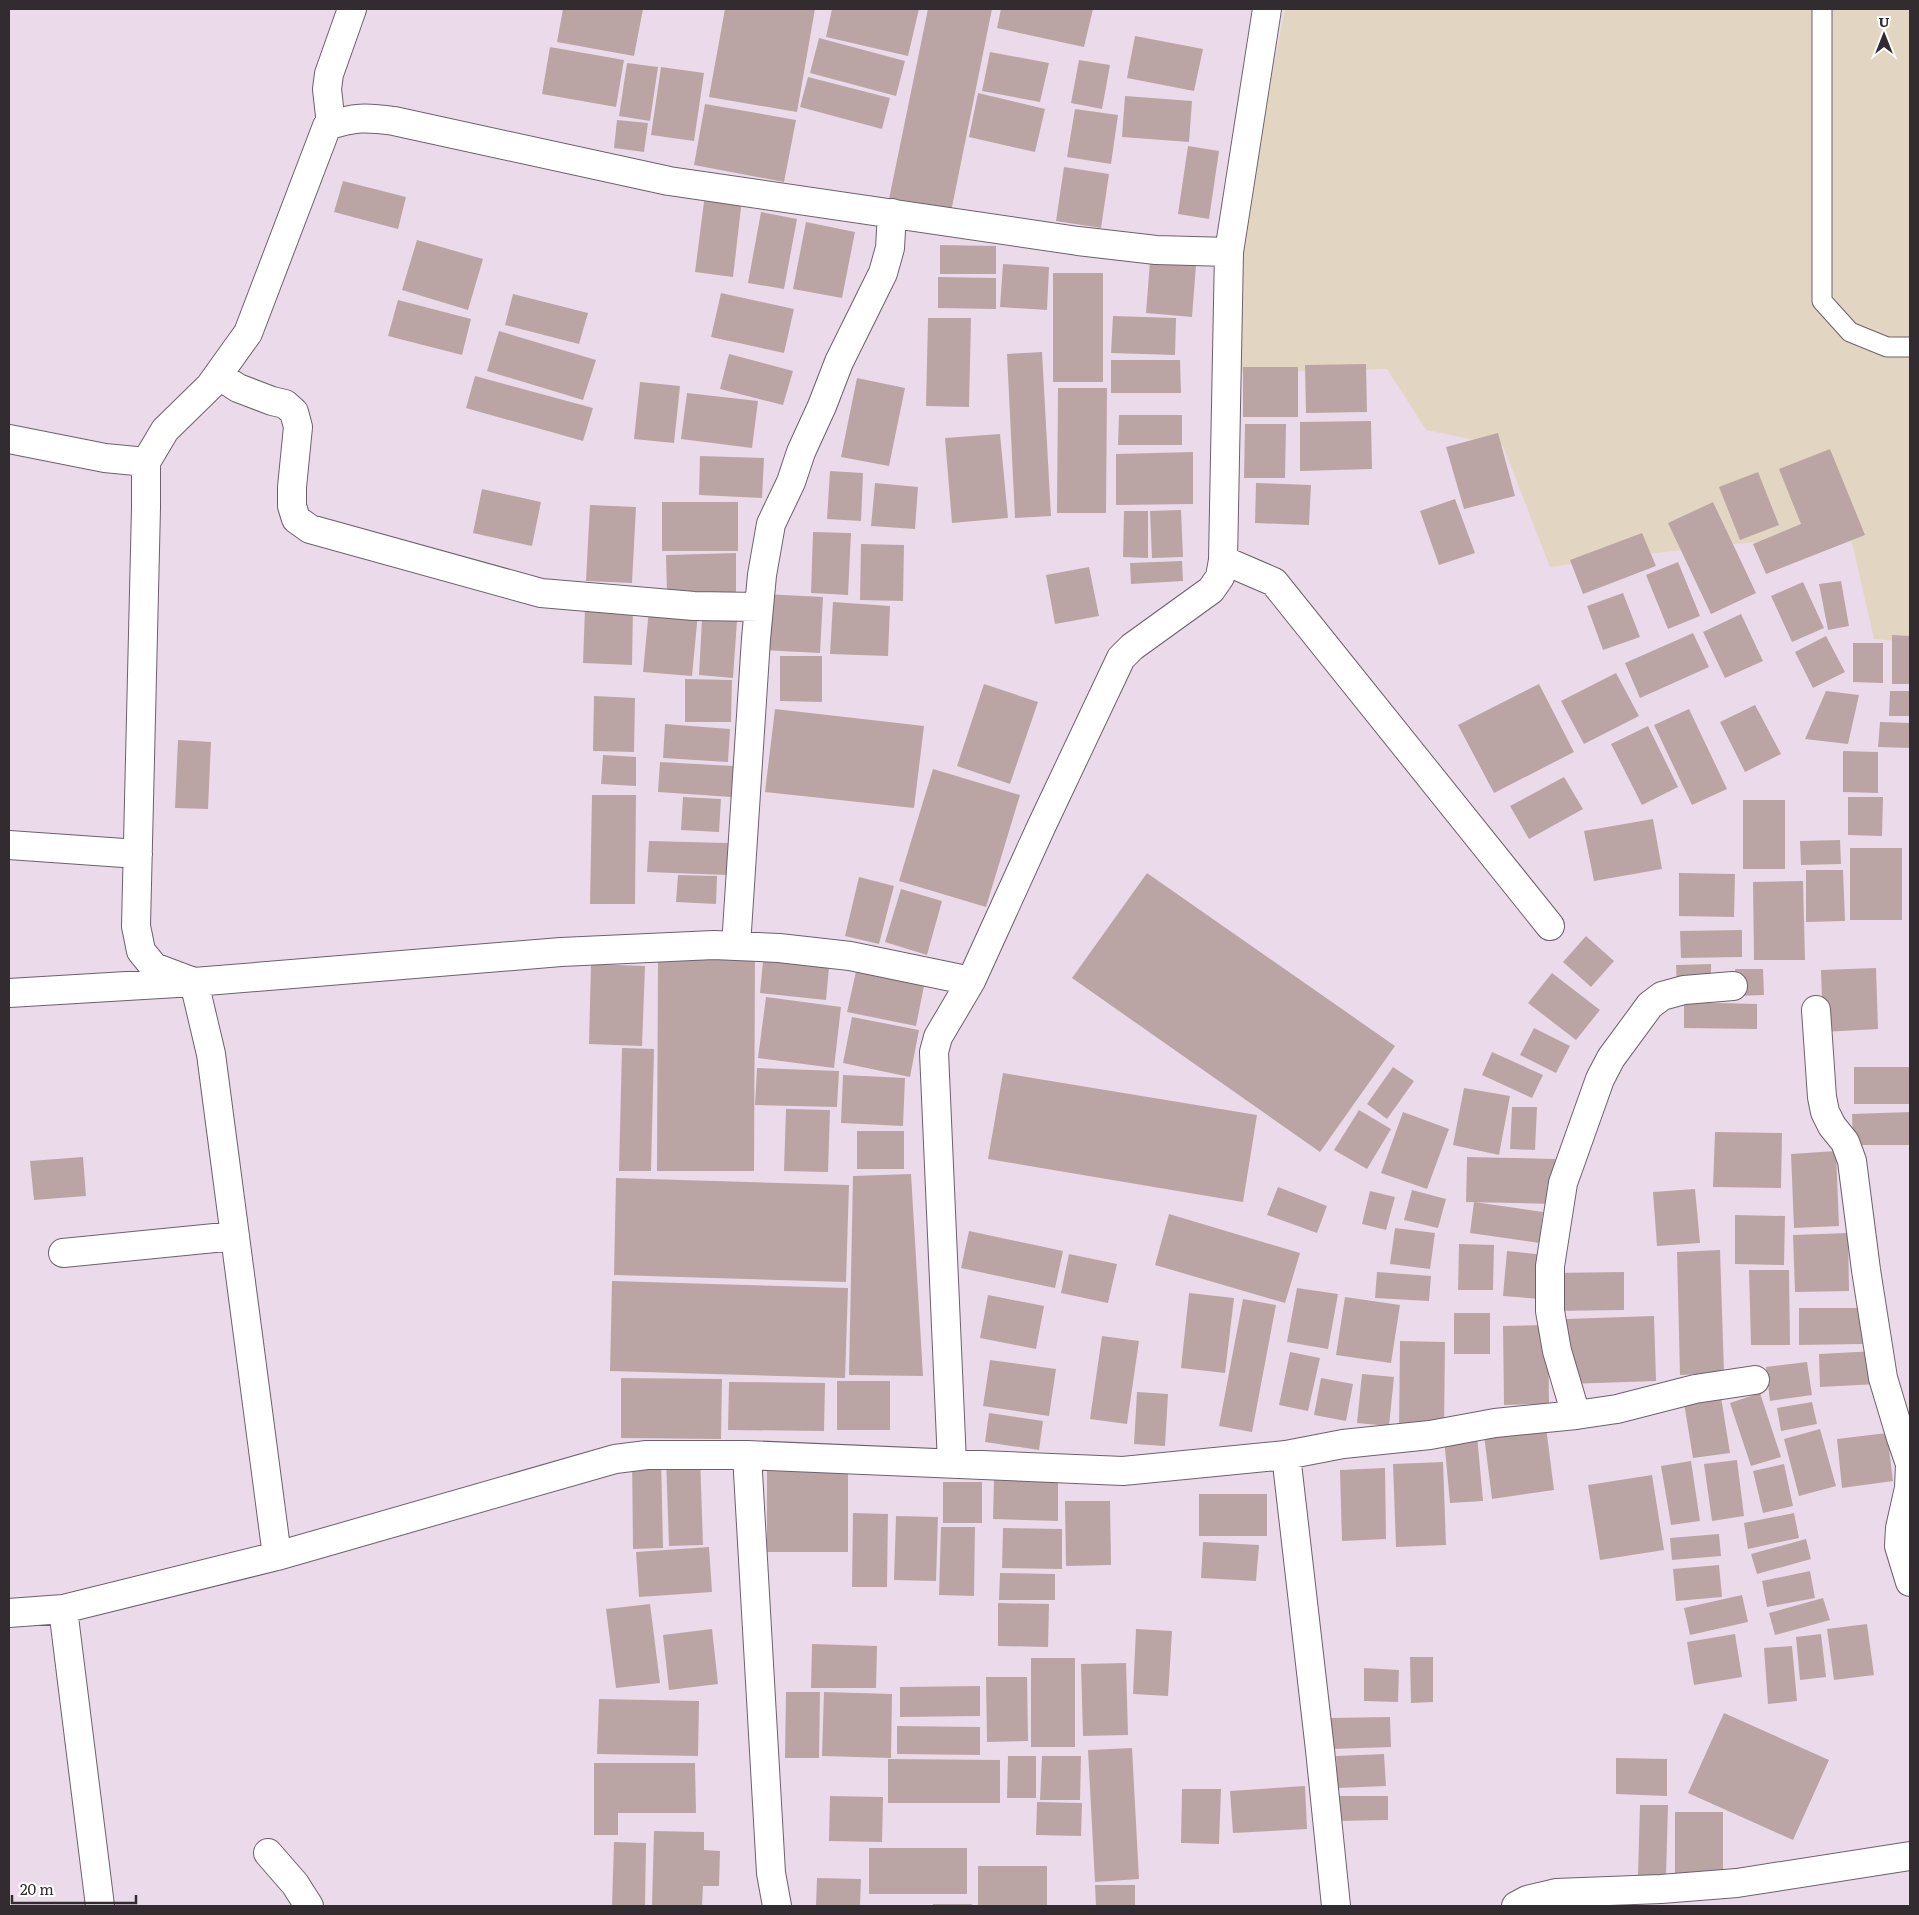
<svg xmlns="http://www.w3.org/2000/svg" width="1919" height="1915" viewBox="0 0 1919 1915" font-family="Literata,serif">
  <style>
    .industrial { fill: #e2d6c2 }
    .building { fill: #bba5a4 }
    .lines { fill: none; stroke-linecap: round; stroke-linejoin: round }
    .lane-casing { stroke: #6d606c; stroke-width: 21 }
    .street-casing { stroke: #6d606c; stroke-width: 30 }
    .lane { stroke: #fff; stroke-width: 19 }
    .street { stroke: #fff; stroke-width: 28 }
  </style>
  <rect width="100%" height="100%" fill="#ebdbea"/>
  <path class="industrial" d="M1285 9H1910V642L1874 639 1850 534 1712 546 1550 567 1503 446 1426 430 1387 369 1230 373 1248 193Z"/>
  <path class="building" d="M563 9H643L634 56 557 42Z
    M725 9H815L797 112 709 97Z
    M832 9H919L908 56 826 37Z
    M928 9H992L950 217 888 204Z
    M1001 9H1093L1084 47 997 28Z
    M1135 36 1203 49 1194 91 1127 78Z
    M819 38 905 61 896 96 810 73Z
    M550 47 624 60 616 107 542 94Z
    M990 52 1049 63 1040 102 982 91Z
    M1079 60 1110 65 1102 109 1071 103Z
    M627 63 658 67 650 121 619 116Z
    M661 67 704 73 694 141 651 135Z
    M808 77 890 98 882 129 800 107Z
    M978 93 1045 109 1035 152 969 137Z
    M1125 96 1192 101 1189 142 1122 137Z
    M705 104 796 120 784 182 694 165Z
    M1075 109 1118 115 1111 164 1067 157Z
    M617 120 648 123 644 152 614 148Z
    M1188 146 1219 151 1209 219 1178 214Z
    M1064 167 1109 174 1101 228 1056 221Z
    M343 181 406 197 398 229 334 212Z
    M705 194 742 199 733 277 695 272Z
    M761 212 797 219 784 289 748 283Z
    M806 222 855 232 842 298 793 289Z
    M417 240 483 259 468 310 402 290Z
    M940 245 996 246V274H940Z
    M1150 261 1196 265 1192 317 1146 313Z
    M1003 264 1049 267 1047 310 1000 307Z
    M1053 273H1103V382H1053Z
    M938 277 996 278V309L938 308Z
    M721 293 794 309 784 353 711 337Z
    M513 294 588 313 579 344 505 325Z
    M398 300 471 319 462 355 388 336Z
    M1113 316 1176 318 1175 355 1111 353Z
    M928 318H971L969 407 926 406Z
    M499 331 596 360 583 400 487 371Z
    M1042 352 1051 516 1015 518 1007 354Z
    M729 354 793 371 783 405 720 389Z
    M1111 360H1180L1181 393H1111Z
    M1366 364 1367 412 1306 413 1305 365Z
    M1243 367H1298V417H1243Z
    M475 376 593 408 583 441 466 408Z
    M857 378 905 388 889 466 841 457Z
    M640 382 680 386 674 443 634 439Z
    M1058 388H1107L1106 513H1057Z
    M687 393 758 401 752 448 681 439Z
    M1119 415H1182V445H1118Z
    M1371 421 1372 469 1300 471V422Z
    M1245 424H1286L1285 478H1244Z
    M1498 433 1515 496 1464 509 1446 447Z
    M1000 434 1008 518 952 523 945 438Z
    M1830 449 1865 535 1766 574 1753 544 1801 524 1779 469Z
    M1193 452V504L1116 505V454Z
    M700 456 764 458 762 498 699 495Z
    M830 471 863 473 861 521 827 519Z
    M1758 472 1779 525 1740 540 1719 487Z
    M875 483 918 487 915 529 871 526Z
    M1256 483 1311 485 1309 525 1255 523Z
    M482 489 541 502 532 546 473 533Z
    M1455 499 1475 553 1439 565 1420 511Z
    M662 502H738V551H662Z
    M1713 502 1756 593 1711 614 1668 523Z
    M590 505 636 507 632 583 586 581Z
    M1181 510 1183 557 1152 558 1150 511Z
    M1124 511H1148V558L1123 557Z
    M813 532 851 533 848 595 811 593Z
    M1642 533 1656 566 1583 594 1570 560Z
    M861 544 904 545 903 601 860 600Z
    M736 553V593L667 594 666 555Z
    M1182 561 1183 581 1131 584 1130 563Z
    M1678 562 1700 616 1668 629 1646 575Z
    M1089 567 1099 616 1055 624 1046 575Z
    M1841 581 1849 626 1828 630 1819 584Z
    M1803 582 1824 628 1792 642 1771 596Z
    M1623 593 1640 637 1603 650 1587 606Z
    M764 594 823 597 820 653 761 650Z
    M833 602 890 606 888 656 830 654Z
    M585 608 633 609 632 665 583 663Z
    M649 609 698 613 692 676 643 672Z
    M1741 614 1763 661 1725 678 1703 632Z
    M702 619 737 621 733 678 699 675Z
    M1693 633 1709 667 1640 698 1625 663Z
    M1892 635 1910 636V684H1892Z
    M1826 636 1845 672 1813 688 1795 652Z
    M1853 643H1883V683L1853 682Z
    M780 656H822V702L780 701Z
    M1616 673 1639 716 1584 744 1561 701Z
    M685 679 732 680 731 722H685Z
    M984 684 1038 702 1010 784 957 766Z
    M1539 684 1574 752 1494 793 1458 725Z
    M1826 691 1859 695 1848 744 1805 739Z
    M1890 691H1910V716H1889Z
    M594 696 635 698 634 752 593 751Z
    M1755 705 1781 754 1745 772 1720 722Z
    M775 709 924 726 914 808 765 792Z
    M1689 709 1727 789 1692 805 1654 725Z
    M1880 722 1910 723V748L1878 747Z
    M665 724 730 729 728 762 663 758Z
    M1648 726 1678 787 1642 805 1611 744Z
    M178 740 211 742 208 809 175 808Z
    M1843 751 1878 752V793L1843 792Z
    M603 755 636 757V786L601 784Z
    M660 762 733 766 731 797 658 792Z
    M933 769 1020 795 986 907 899 881Z
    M1564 777 1583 809 1529 839 1510 806Z
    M592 795H636L635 904H590Z
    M683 797 721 799 719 832 681 830Z
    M1848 797H1883L1882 836 1848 835Z
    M1743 800H1785V869H1743Z
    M1653 819 1662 869 1594 881 1584 831Z
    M1840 840 1841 864 1801 865 1800 841Z
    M649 841 728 843 727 875 647 872Z
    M1850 848H1902V920H1850Z
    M1806 870H1843L1845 921 1806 922Z
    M1147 873 1395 1046 1320 1152 1072 978Z
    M1679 873 1735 874 1734 917 1679 916Z
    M678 875 717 876 716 904 676 902Z
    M859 877 894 886 879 944 845 936Z
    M1803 881 1805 960H1754L1753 882Z
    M901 889 942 901 927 955 885 942Z
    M1742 930V957L1681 958 1680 931Z
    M1586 936 1614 961 1591 987 1563 962Z
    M764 951 830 957 826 1000 760 993Z
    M658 956H755L754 1171H657Z
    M591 964 645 966 642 1046 589 1044Z
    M1711 964V986L1677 987 1676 965Z
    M857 967 925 981 916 1026 847 1012Z
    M1876 968 1878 1029 1823 1032 1821 970Z
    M1735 969H1763L1764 995 1736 996Z
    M1552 973 1600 1010 1576 1040 1528 1003Z
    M766 997 841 1007 834 1068 758 1058Z
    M1684 1002 1757 1004V1029L1684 1028Z
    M852 1017 919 1030 910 1077 843 1063Z
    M1534 1028 1570 1046 1556 1073 1520 1055Z
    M622 1048 654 1049 651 1171H619Z
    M1492 1052 1543 1075 1532 1098 1482 1075Z
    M1393 1067 1414 1081 1387 1119 1367 1104Z
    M1854 1067H1910V1104H1854Z
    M757 1068 839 1071 837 1107 755 1105Z
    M1003 1073 1257 1115 1243 1202 988 1159Z
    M843 1075 905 1078 903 1126 841 1123Z
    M1464 1088 1510 1096 1499 1155 1453 1145Z
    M1512 1107H1537L1535 1150 1510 1149Z
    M786 1109 830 1110 828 1172 784 1171Z
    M1359 1110 1391 1129 1367 1169 1334 1150Z
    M1403 1112 1449 1129 1427 1189 1381 1173Z
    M1910 1112V1145H1853L1852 1114Z
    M857 1131H904V1169H857Z
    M1715 1132 1782 1133 1781 1188 1713 1187Z
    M1836 1151 1839 1226 1794 1228 1791 1154Z
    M83 1157 86 1196 34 1200 30 1161Z
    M1467 1157 1555 1159 1554 1204 1466 1202Z
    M911 1174 923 1376 849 1375 853 1176Z
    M616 1178 849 1185 846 1282 614 1275Z
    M1278 1187 1327 1206 1317 1233 1267 1215Z
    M1695 1189 1700 1243 1657 1246 1653 1192Z
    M1412 1190 1446 1199 1438 1228 1404 1220Z
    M1370 1191 1395 1197 1386 1230 1362 1224Z
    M1474 1202 1543 1212 1539 1243 1470 1233Z
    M1169 1214 1300 1253 1285 1303 1155 1265Z
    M1735 1215 1785 1216 1784 1265 1735 1264Z
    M1395 1228 1435 1233 1430 1269 1390 1264Z
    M969 1231 1063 1251 1055 1288 961 1268Z
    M1848 1233 1849 1291 1795 1292 1793 1235Z
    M1459 1244 1494 1245 1493 1290H1458Z
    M1720 1250 1724 1373 1680 1375 1677 1252Z
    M1507 1251 1545 1255 1541 1299 1503 1296Z
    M1069 1254 1117 1264 1108 1303 1061 1293Z
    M1749 1270H1789L1790 1345H1751Z
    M1377 1272 1431 1276 1429 1301 1375 1298Z
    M1624 1272V1310L1551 1311V1273Z
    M612 1281 848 1288 845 1378 610 1371Z
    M1297 1288 1338 1294 1328 1349 1287 1342Z
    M1189 1293 1234 1298 1225 1373 1181 1368Z
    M988 1295 1044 1306 1036 1349 980 1338Z
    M1345 1297 1400 1305 1391 1363 1336 1355Z
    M1243 1299 1276 1305 1252 1432 1219 1426Z
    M1799 1308H1863V1344L1799 1345Z
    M1454 1313H1490V1354H1454Z
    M1654 1316 1656 1381 1567 1384 1565 1319Z
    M1548 1325 1549 1404 1504 1405 1503 1326Z
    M1102 1336 1139 1341 1127 1424 1090 1419Z
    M1400 1341 1445 1342 1444 1430H1399Z
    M1876 1351 1878 1384 1820 1387 1819 1354Z
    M1290 1352 1320 1358 1308 1411 1279 1405Z
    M990 1360 1056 1369 1049 1416 983 1406Z
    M1807 1362 1812 1395 1770 1401 1766 1367Z
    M1362 1374 1394 1377 1389 1426 1357 1423Z
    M621 1378 722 1379 721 1439 621 1438Z
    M1321 1378 1353 1384 1346 1421 1314 1415Z
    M837 1381H890V1430H837Z
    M729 1382 825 1383 824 1431 728 1430Z
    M1720 1391 1730 1453 1693 1458 1683 1397Z
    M1137 1392 1168 1394 1165 1446 1134 1444Z
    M1760 1393 1781 1457 1751 1466 1730 1403Z
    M1812 1402 1817 1424 1781 1431 1777 1408Z
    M989 1413 1043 1421 1039 1450 985 1442Z
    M1546 1427 1554 1490 1492 1499 1484 1435Z
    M1820 1429 1836 1486 1799 1496 1784 1439Z
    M1887 1433 1893 1481 1842 1488 1837 1439Z
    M1477 1435 1483 1501 1450 1503 1444 1438Z
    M700 1455 703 1545 669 1546 666 1457Z
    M632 1457H661L663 1548 633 1549Z
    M1737 1460 1744 1516 1712 1521 1704 1464Z
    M1691 1461 1700 1521 1671 1525 1661 1466Z
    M1443 1462 1446 1545 1396 1547 1393 1464Z
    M1784 1464 1793 1506 1763 1513 1753 1471Z
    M1385 1468 1386 1539 1342 1541 1340 1470Z
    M767 1471 848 1472V1552H767Z
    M1652 1475 1664 1550 1600 1560 1588 1485Z
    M994 1480 1058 1481V1521L993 1519Z
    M943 1482H982V1523H943Z
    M1199 1494H1267V1536H1199Z
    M1065 1501H1110L1111 1565 1066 1566Z
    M853 1513 888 1514 887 1587H852Z
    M1794 1513 1799 1538 1748 1549 1744 1523Z
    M896 1516 938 1517 936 1581 894 1580Z
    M941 1527H975L974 1596 939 1595Z
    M1003 1528 1062 1529V1569L1002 1568Z
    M1719 1534 1721 1556 1672 1560 1670 1538Z
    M1806 1539 1811 1559 1757 1574 1751 1554Z
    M1203 1542 1259 1545 1256 1581 1201 1578Z
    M709 1547 712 1592 639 1597 636 1552Z
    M1719 1565 1722 1597 1676 1601 1673 1569Z
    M1810 1571 1815 1598 1767 1607 1762 1581Z
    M1000 1573 1055 1574V1600H999Z
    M1742 1595 1748 1622 1690 1635 1684 1608Z
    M1823 1598 1830 1620 1775 1635 1769 1613Z
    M998 1603 1049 1604 1048 1647 998 1646Z
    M650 1604 660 1683 616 1688 606 1609Z
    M1867 1624 1874 1675 1834 1680 1827 1629Z
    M712 1629 718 1684 669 1690 663 1635Z
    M1136 1629 1172 1631 1168 1696 1133 1694Z
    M1735 1634 1742 1677 1694 1685 1687 1642Z
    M1821 1634 1826 1677 1800 1680 1796 1637Z
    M812 1644 877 1646 876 1688H811Z
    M1792 1646 1797 1701 1768 1704 1764 1648Z
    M1410 1657H1433V1702L1411 1703Z
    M1031 1658H1075V1747H1031Z
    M1126 1663 1128 1735 1083 1736 1081 1664Z
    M1364 1668 1399 1670 1398 1702 1364 1701Z
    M986 1677H1027L1028 1741 987 1742Z
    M980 1686V1716L900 1717V1687Z
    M786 1692H820L819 1758H785Z
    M824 1692 892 1694 891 1758 822 1756Z
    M599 1699 699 1701 698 1756 597 1754Z
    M1724 1713 1829 1760 1793 1840 1688 1793Z
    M1390 1717 1391 1747 1331 1749 1330 1718Z
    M897 1726 980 1727V1755L897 1754Z
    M1132 1748 1139 1879 1095 1882 1088 1750Z
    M1384 1754 1386 1786 1338 1788 1336 1756Z
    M1008 1756H1036V1798H1007Z
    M1042 1756H1081L1080 1800H1040Z
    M1616 1758 1667 1759V1796L1616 1794Z
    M888 1759 1000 1760V1803H888Z
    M594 1763H695L696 1813H618V1835H594Z
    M1305 1786 1307 1829 1233 1833 1230 1791Z
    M1182 1789H1221L1219 1844 1181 1843Z
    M830 1796 883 1797 882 1842 829 1841Z
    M1338 1796H1388V1820L1338 1821Z
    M1037 1802 1082 1803 1081 1836 1036 1835Z
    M1640 1805H1668L1666 1877 1638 1876Z
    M1675 1812H1723V1874H1675Z
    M654 1831 704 1832V1850L720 1851 719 1886H703L702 1906 652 1905Z
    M614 1842 646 1843 645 1906H612Z
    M869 1848H967V1894H869Z
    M978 1866H1047V1906H978Z
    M817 1878 861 1879 860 1906H816Z
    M1095 1885H1135V1906H1096Z
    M933 1904H972V1906H933Z"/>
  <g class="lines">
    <defs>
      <path id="lane" d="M1822 9V301L1850 332 1887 347H1910"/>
      <path id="street" d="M331 125 327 89 329 74 352 9
        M218 375 238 388 272 401 285 404 294 412 298 427 292 487V506L296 519 310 529 541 593 694 606 759 607
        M9 439 105 458 146 462V508L136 926 141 951 154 967 194 982 211 1054 277 1556
        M146 462 165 430 210 386 248 333 327 126C355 117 365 117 394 121L669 181 1078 241 1156 250 1229 252
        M1223 560 1274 582 1550 926
        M9 845 138 854
        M736 946 756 639 762 575 771 524 791 482 801 452 822 406 839 362 883 273 890 248 892 213
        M9 993 194 982 561 952 714 945 779 948 850 956 971 981
        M1816 1010 1822 1097 1825 1112 1832 1126 1845 1142 1852 1161 1866 1270 1883 1378 1901 1438 1910 1464 1909 1488 1900 1528 1899 1546 1910 1582
        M63 1253 235 1236
        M1576 1415 1557 1351 1550 1311V1266L1563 1183 1600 1079 1611 1058 1650 1005 1662 996 1684 990 1733 986
        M1286 1455 1320 1750 1336 1906
        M952 1463 934 1052 938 1037 971 981 1042 825 1121 658 1132 647 1211 590 1220 577 1223 560 1229 252 1267 9
        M63 1609 100 1906
        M9 1613 63 1609 277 1556 615 1459 647 1455H747
        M268 1853 295 1884 309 1906
        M777 1906 771 1873 747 1455 1123 1471 1286 1455 1343 1444 1430 1435 1495 1423 1576 1415 1617 1409 1695 1389 1755 1380
        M1516 1906 1527 1900 1556 1893 1661 1889 1737 1883 1910 1856"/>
    </defs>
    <use href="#lane" class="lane-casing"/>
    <use href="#street" class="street-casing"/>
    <use href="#lane" class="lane"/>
    <use href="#street" class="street"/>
  </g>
  <rect width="1919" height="1915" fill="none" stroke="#322c31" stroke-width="20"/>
  <g transform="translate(1884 35)" stroke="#ffffff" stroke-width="4" paint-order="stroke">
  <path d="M0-4L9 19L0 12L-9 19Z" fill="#322c31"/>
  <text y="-8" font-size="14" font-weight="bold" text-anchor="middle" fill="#322c31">U</text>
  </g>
  <path d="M12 1895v8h124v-8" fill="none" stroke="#322c31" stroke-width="2.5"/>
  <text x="20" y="1895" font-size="15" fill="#322c31" stroke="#ffffff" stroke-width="4" paint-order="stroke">20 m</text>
</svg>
